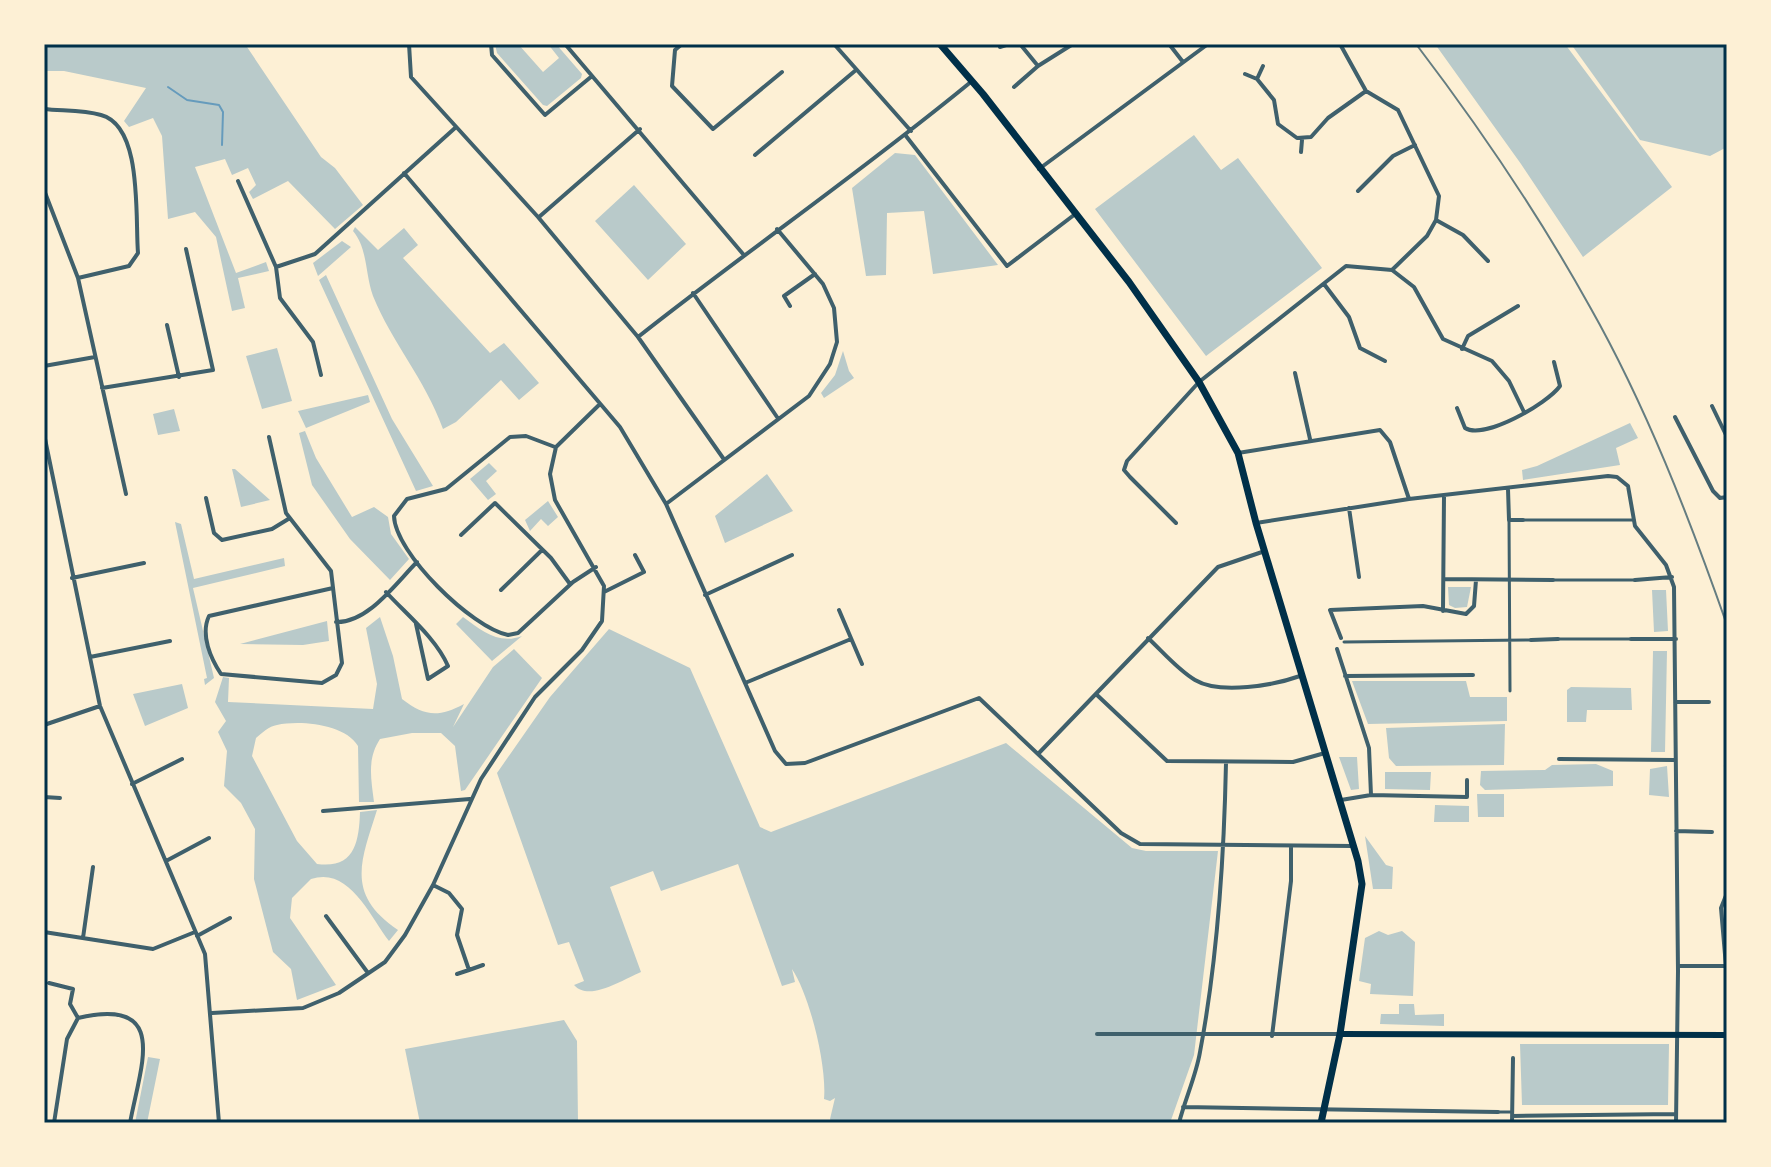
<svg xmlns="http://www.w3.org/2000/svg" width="1771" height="1167" viewBox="0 0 1771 1167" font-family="'Zilla Slab',serif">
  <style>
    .green { fill: #b9caca }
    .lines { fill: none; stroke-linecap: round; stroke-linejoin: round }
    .stream { stroke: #669bbc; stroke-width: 2 }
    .pedestrian { stroke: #3f606c; stroke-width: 3 }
    .minor { stroke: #3f606c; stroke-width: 4 }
    .secondary { stroke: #003049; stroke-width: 6 }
    .primary { stroke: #003049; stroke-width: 7 }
    .rail { stroke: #657d81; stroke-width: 2 }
    .neatline { fill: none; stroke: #003049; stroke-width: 3 }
  </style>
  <rect width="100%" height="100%" fill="#fdf0d5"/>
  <path class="green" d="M44 44H245L321 157 335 168 363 205 335 229 288 181 253 199 249 192 256 185 248 168 232 175 225 159 195 167 236 273 266 262 269 271 238 278 245 308 232 311 216 237 195 212 168 219 162 136 153 118 129 127 124 121 146 88 64 71H44Z
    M495 44 519 45 543 72 559 58 548 44H556L582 74 581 78 547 106 543 105 497 53Z
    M1435 44H1565L1672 187 1583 257 1521 164Z
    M1571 44H1727V147L1710 156 1640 140Z
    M1194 135 1221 170 1238 158 1322 268 1206 356 1095 209Z
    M895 153 915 155 998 265 933 274 924 211 887 213 886 275 866 276 852 188Z
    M634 185 686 244 648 280 595 221Z
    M355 227 378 250 404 228 418 245 403 258 490 353 504 343 539 383 519 400 501 380 456 422 443 429C425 379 391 341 373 296 365 274 368 249 353 231Z
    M342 241 351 247 318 276 313 263Z
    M326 275 392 419 433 486 416 491 319 280Z
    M277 348 292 401 262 409 246 356Z
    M843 351 849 371 854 378 824 398 821 393 835 375Z
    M368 395 370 402 306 428 298 411Z
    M174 409 180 431 158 435 153 414Z
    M1630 423 1638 438 1616 448 1620 465 1523 480 1522 470 1537 466Z
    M305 431 316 458 352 517 374 507 388 517 391 534 409 559 390 580 350 539 312 485 299 433Z
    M489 463 497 471 486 481 496 494 488 500 470 479Z
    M232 469H235L270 500 241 507Z
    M767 474 793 511 725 543 715 516Z
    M548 501 558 517 548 526 541 519 530 531 525 520Z
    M175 522 181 524 194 579 284 558 285 566 193 588 214 678 205 685 204 679 207 678Z
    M1448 587H1471L1467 607 1455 608 1449 605Z
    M1652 590H1666L1668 631 1654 632Z
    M380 617 393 656 402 699C424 716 438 718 464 704L453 727 493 667 514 649 542 678 465 790 461 791 455 746 441 733H412L380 739C367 759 371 778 374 802H359L358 746C345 724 300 720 277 725 269 726 262 733 256 738L252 756 297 841 317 864C354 869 359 843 360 812L377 810C361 861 345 894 398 930L389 941C370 916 349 866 311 879L292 898 290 918 336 985 297 1000 291 969 273 952 254 879 255 829 241 803 224 786 227 751 218 732 226 721 215 702 223 677 229 678 228 702 373 709 377 684 366 628Z
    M463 617C482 631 499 645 522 636L492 661 456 624Z
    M327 621 329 641 303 645 240 644Z
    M609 629 690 668 760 827 771 832 1006 743 1132 848 1146 851H1218L1194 1055 1170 1123H832L830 1119 835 1098 830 1101 824 1099C827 1066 810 996 792 969L795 982 782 986 738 864 661 891 653 871 610 887 641 972C622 980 589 1002 574 985L584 981 569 942 558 945 497 773 550 697Z
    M1653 651H1667L1665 752H1651Z
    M1352 681H1466L1470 697H1507V721L1368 724Z
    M182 684 188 708 145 726 133 694Z
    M1571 687 1631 688 1632 710H1587L1586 722H1567V690Z
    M1505 724 1504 765 1396 766 1389 758 1386 728Z
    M1339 757H1357L1359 789 1351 790Z
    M1596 764 1613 771V786L1485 790 1480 785 1481 771 1545 770 1552 765Z
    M1667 766 1669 797 1649 795 1650 769Z
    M1385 772H1431L1430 790 1385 789Z
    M1477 794H1504V817H1478Z
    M1435 805 1469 806V822H1434Z
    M1365 836 1386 865 1393 867 1392 889H1373Z
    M1379 931 1388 935 1402 931 1415 942 1413 996 1370 994 1371 984 1359 981 1365 938Z
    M1399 1004H1414L1415 1015 1444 1014V1026L1380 1024 1381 1014H1399Z
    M564 1020 577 1041 578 1123H420L405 1049Z
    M1520 1044H1669L1668 1105H1522Z
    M148 1057 160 1059 147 1123H135Z"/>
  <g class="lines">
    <path class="stream" d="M168 87 187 100 219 105 223 112 222 145"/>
    <path class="pedestrian" d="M1509 520 1510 691
      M1523 520H1634
      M1553 580H1635
      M1558 639H1630
      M1344 642 1531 640
      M1498 1112H1512"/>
    <path class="minor" d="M409 44 411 77 538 217 638 337 723 458
      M491 44 492 55 545 115 592 76
      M565 44 743 254
      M682 44 675 50 672 86 713 129 782 72
      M834 44 911 131
      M1020 44 1038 66
      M1169 44 1183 62
      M1340 44 1366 91
      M1000 47 1009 44
      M1263 66 1257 79 1274 100 1278 124 1297 138 1311 137 1328 118 1366 91 1398 110 1439 196 1436 220 1427 236 1392 270
      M1245 74 1257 79
      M1014 87 1038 66 1073 44
      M44 109C62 111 83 110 101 115 143 126 135 217 138 253L129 266 78 278
      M906 136 1007 266 1074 215
      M1301 152 1302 140
      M755 155 856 70
      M1039 169 1208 44
      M404 173 620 427 666 504 775 751 786 764 805 763 979 698 1121 833 1140 844 1353 846
      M238 181 276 267 280 298 313 342 321 375
      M44 190 78 278 126 494
      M1358 191 1393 156 1415 145
      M539 217 640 129
      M1436 220 1463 235 1488 261
      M276 267 315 254 455 128
      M1324 284 1349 317 1360 348 1385 361
      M693 293 777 417
      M790 306 784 296 815 274
      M167 325 179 377
      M638 337C748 250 864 170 972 81
      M1462 349 1468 336 1518 306
      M44 366 95 357
      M1295 373 1310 439
      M102 388 213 370 186 249
      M1712 406 1727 437
      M1457 408 1465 428C1484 440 1547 404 1560 386L1554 362
      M1675 417 1713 491 1720 498 1727 497
      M44 434 100 706 205 954 219 1123
      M269 437 286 513 331 571 342 663 336 675 322 683 221 674C211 659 200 635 209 616L333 588
      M555 447 526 436 510 437 446 489 407 499 394 516C395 553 472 628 508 635L518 633 573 582 596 567
      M1238 453 1380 430 1390 442 1409 499
      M1508 489 1509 520H1523
      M206 498 214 533 222 540 272 529 290 518
      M666 504 809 396 830 364 837 342 834 308 823 284 777 229
      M1349 508 1359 577
      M1176 523 1130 477 1124 470 1127 461 1199 382 1346 266 1392 270 1414 287 1443 339 1492 361 1509 381 1524 412
      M1256 523 1409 499 1608 476 1617 477 1628 486 1635 526 1666 565 1674 587 1678 971 1676 1123
      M461 535 495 503 551 558 570 584
      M72 578 144 563
      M1444 579 1553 580
      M1635 580 1672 577
      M501 590 542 550
      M386 592C406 614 436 638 448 666L428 679 416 624
      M604 592 644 572 635 555
      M705 595 792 555
      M839 610 862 664
      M1443 611 1444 496
      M336 622C368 623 396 583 417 562
      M1148 638C1163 652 1178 670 1195 680 1220 695 1275 685 1300 676
      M1341 638 1330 610 1423 606 1466 614 1474 606 1476 580
      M1631 639H1676
      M1531 640 1558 639
      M1337 649 1369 748 1371 795
      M90 657 170 641
      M1345 676 1473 675
      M745 683 851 639
      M1097 695 1167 761 1293 762 1325 753
      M1675 702H1709
      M44 725 100 706
      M1038 754 1218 567 1265 551
      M1559 759 1675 760
      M1726 766 1727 767
      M132 784 182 759
      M44 797 60 798
      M1341 800 1371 795 1467 797V780
      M323 811 470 799
      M1676 831 1712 832
      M166 861 209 838
      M433 885 449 893 462 909 457 935 469 970 483 965
      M326 916 368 973
      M44 932 153 949 195 932
      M197 936 230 918
      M83 938 93 867
      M1678 966H1727
      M1726 966 1721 908 1727 893
      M457 974 469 970
      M49 983 73 989 70 1004 78 1018 67 1039 54 1123
      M212 1013 303 1008 339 993 385 962 405 935 433 885 481 779 535 697 582 650 602 621 604 586 555 500 550 474 556 447 600 404
      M78 1018C171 996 140 1067 130 1123
      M1097 1034H1340
      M1272 1036 1291 881V846
      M1183 1107 1498 1112
      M1512 1116 1675 1114
      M1179 1123C1185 1099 1196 1076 1200 1052 1218 957 1224 859 1226 763
      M1512 1123 1513 1058"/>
    <path class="secondary" d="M1340 1034 1727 1035"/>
    <path class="primary" d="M940 44 983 94 1129 282 1199 382 1238 453 1256 523 1358 861 1362 884 1340 1034 1321 1123"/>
    <path class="rail" d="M1416 44C1480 128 1539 215 1590 307 1646 406 1689 517 1727 625"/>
  </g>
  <rect width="1771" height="1167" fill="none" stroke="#fdf0d5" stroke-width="92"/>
  <rect x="46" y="46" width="1679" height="1075" class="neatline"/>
</svg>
